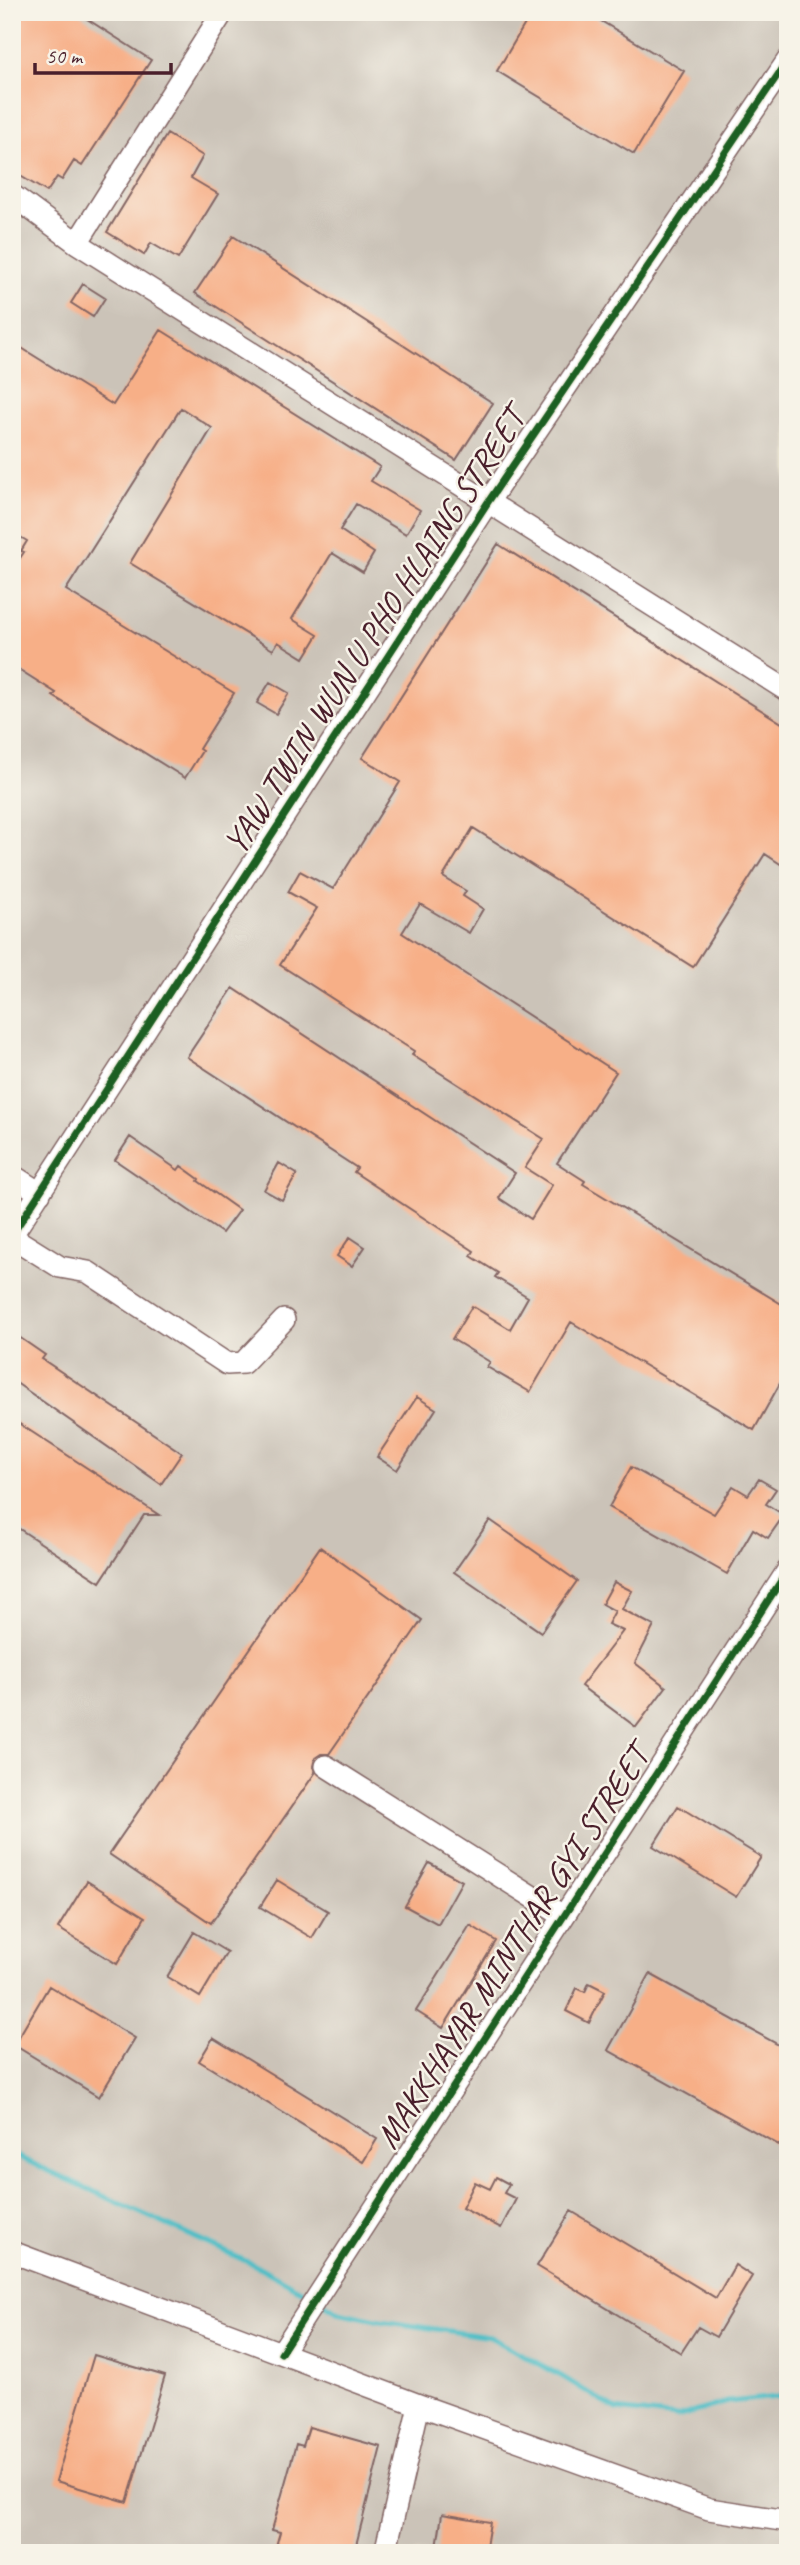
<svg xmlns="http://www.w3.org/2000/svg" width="800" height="2565" viewBox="0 0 800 2565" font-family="Caveat,sans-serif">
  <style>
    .industrial { fill: #cbc3b8 }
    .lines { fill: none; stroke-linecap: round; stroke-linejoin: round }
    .stream { stroke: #50bec6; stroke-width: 5 }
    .building { fill: #f7af87 }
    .minor-casing { stroke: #836564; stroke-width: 24 }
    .minor { stroke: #fff; stroke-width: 21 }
    .cycleway-casing { stroke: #f7f3e8; stroke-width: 11 }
    .cycleway { stroke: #1b5e20; stroke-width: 7 }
    .labels { text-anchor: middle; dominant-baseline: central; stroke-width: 5; stroke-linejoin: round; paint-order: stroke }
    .street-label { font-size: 35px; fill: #4a1f2b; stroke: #f7f3e8 }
  </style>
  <rect width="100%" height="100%" fill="#f7f3e8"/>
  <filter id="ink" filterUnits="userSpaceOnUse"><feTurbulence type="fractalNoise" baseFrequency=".0143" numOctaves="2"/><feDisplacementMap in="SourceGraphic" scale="14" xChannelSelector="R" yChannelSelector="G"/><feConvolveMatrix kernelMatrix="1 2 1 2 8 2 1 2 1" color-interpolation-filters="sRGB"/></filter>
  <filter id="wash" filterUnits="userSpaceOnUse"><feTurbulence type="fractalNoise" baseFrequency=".00686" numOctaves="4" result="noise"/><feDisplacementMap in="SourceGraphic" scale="28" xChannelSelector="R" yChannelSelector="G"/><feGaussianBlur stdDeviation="1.57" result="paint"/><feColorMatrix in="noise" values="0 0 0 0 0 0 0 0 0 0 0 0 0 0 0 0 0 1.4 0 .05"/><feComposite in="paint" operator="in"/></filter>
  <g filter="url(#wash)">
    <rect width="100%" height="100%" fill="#eee7cd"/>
    <path class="industrial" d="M12 12H788V2553H12Z"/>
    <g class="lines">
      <path class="stream" d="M12 2154 259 2267 313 2297
        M321 2302 338 2312 381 2321 490 2337 563 2377 616 2410 677 2417 728 2402 788 2396"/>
    </g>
    <g id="blocks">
      <path class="building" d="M12 12H76L151 60 82 166 74 161 62 180 57 177 47 192 12 171Z
        M532 12H586L684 71 634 154 497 71Z
        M167 134 203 156 191 178 218 194 178 259 151 243 144 255 107 232Z
        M233 236 493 403 456 460 195 293Z
        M83 284 105 298 93 317 71 303Z
        M161 330 380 467 371 481 420 510 406 534 356 504 340 530 374 553 363 572 332 553 292 619 318 635 304 658 278 642 273 650 130 563 212 428 181 408 66 590 234 693 199 749 202 751 185 778 53 696 56 693 12 665V570L24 552 21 551 27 541 12 532V342L113 405Z
        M498 544 788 727V869L765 854 693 967 473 828 443 877 466 891 463 896 483 909 469 933 420 904 402 933 616 1072 557 1163 585 1181 583 1184 788 1308V1369L754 1430 571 1322 530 1392 487 1367 490 1362 452 1339 472 1306 510 1329 528 1297 495 1277 498 1273 471 1256 474 1251 354 1172 357 1168 187 1057 233 988 515 1173 499 1198 531 1219 552 1185 525 1168 544 1139 412 1055 414 1051 280 965 317 908 288 892 300 871 333 889 400 782 362 758Z
        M270 682 289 693 276 714 257 703Z
        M130 1137 178 1170 181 1166 199 1179 198 1181 239 1210 222 1233 115 1160Z
        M279 1163 297 1174 282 1200 264 1190Z
        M350 1237 365 1247 352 1266 337 1256Z
        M19 1337 45 1355 42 1359 182 1453 161 1484 12 1380V1347Z
        M417 1397 436 1409 397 1470 377 1457Z
        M12 1419 159 1515H144L100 1582 12 1524Z
        M631 1467 714 1514 733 1486 748 1495 759 1479 776 1489 766 1504 784 1515 768 1538 753 1529 727 1574 609 1507Z
        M490 1520 577 1581 541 1632 454 1572Z
        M320 1547 422 1620 329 1754H321L315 1758 313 1766 315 1773 211 1923 109 1854Z
        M614 1582 632 1591 622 1609 654 1626 635 1663 666 1687 636 1727 581 1686 623 1631 608 1624 615 1611 602 1604Z
        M678 1806 761 1857 736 1897 653 1846Z
        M429 1863 462 1881 438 1924 405 1906Z
        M277 1880 328 1911 312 1938 260 1907Z
        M87 1881 145 1917 117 1964 58 1928Z
        M470 1925 496 1941 443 2028 416 2011Z
        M194 1932 227 1952 200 1997 167 1977Z
        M650 1974 788 2050V2150L608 2050Z
        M589 1983 605 1991 589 2023 566 2011 577 1988 585 1992Z
        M49 1986 135 2038 99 2097 14 2045Z
        M213 2038 377 2139 363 2162 199 2061Z
        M496 2177 509 2184 504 2193 516 2199 501 2228 462 2208 475 2182 490 2189Z
        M571 2211 716 2298 735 2265 752 2276 716 2337 698 2327 681 2353 537 2266Z
        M94 2355 165 2376 127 2502 56 2481Z
        M309 2427 381 2447 354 2553H274L280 2532 272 2530 296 2444 303 2446Z
        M442 2514 490 2522 485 2553H436Z"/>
    </g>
  </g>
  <g filter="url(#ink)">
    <use href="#blocks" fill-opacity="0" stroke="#836564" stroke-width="2"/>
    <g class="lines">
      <defs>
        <path id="minor" d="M12 195 77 243 788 691
          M77 243 223 12
          M12 1175 40 1193
          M12 1235 488 502 788 60
          M12 1237 60 1267 88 1272 227 1364 243 1363 284 1320
          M326 1766 563 1916
          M12 2252 419 2405 709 2509 788 2521
          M281 2353 788 1570
          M385 2553 419 2405"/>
      </defs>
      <use href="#minor" class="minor-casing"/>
      <use href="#minor" class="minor"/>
      <defs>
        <path id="cycleway" d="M12 1235 488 502 788 60
          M281 2353 788 1570"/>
      </defs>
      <use href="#cycleway" class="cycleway-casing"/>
      <use href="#cycleway" class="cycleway"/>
    </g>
  </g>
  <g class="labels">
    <g class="street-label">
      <text transform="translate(374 631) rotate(-57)">YAW TWIN WUN U PHO HLAING STREET</text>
      <text transform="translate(512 1947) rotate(-57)">MAKKHAYAR MINTHAR GYI STREET</text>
    </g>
  </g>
  <rect width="800" height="2565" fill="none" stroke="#f7f3e8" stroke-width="42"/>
  <path d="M35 63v10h136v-10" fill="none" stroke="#4a1f2b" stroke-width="3.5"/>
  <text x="46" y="63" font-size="21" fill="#4a1f2b" stroke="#f7f3e8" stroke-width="5" paint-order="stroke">50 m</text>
</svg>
